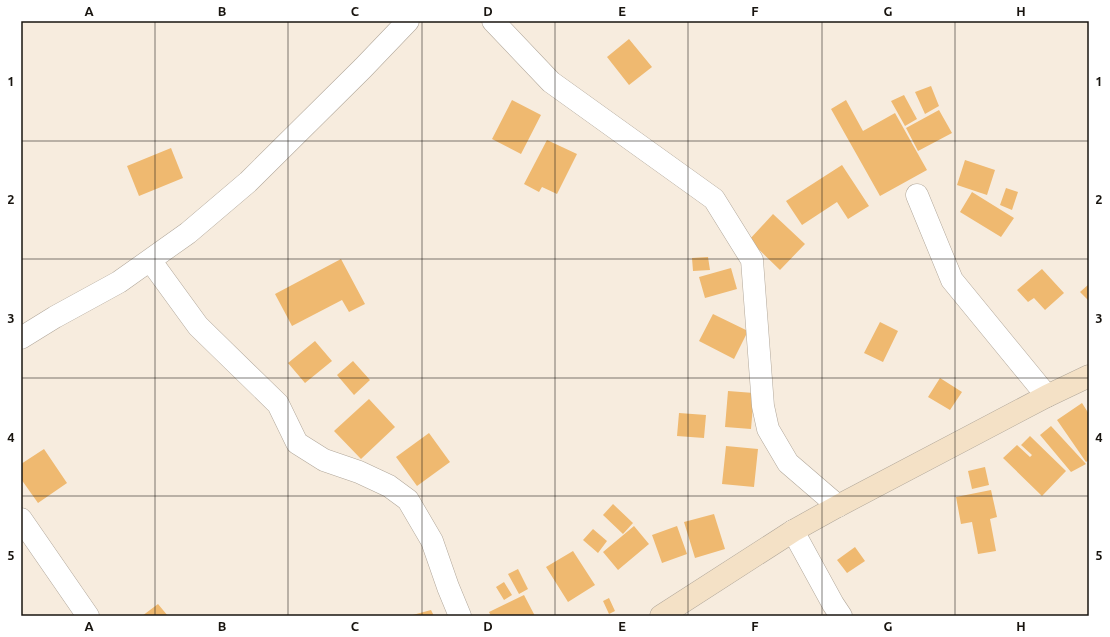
<svg xmlns="http://www.w3.org/2000/svg" width="1110" height="637" viewBox="0 0 1110 637" font-family="Ubuntu,sans-serif">
  <style>
    .building { fill: #efb970 }
    .lines { fill: none; stroke-linecap: round; stroke-linejoin: round }
    .street-casing { stroke: #b1a79a; stroke-width: 23 }
    .secondary-casing { stroke: #b1a79a; stroke-width: 23 }
    .street { stroke: #fff; stroke-width: 22 }
    .secondary { stroke: #f4e1c6; stroke-width: 22 }
    .grid { fill: none; stroke: #18140f; stroke-width: 1; stroke-opacity: 0.55 }
    .neatline { fill: none; stroke: #18140f; stroke-width: 1.5 }
    .grid-label { font-size: 13px; text-anchor: middle; font-weight: bold; fill: #18140f }
  </style>
  <rect width="100%" height="100%" fill="#f7ecde"/>
  <path class="building" d="M629 39 652 67 629 85 607 57Z
    M931 86 939 106 925 114 915 92Z
    M904 95 917 119 905 126 891 101Z
    M512 100 541 115 521 154 492 139Z
    M846 100 863 131 895 113 927 170 880 196 831 109Z
    M939 110 952 133 918 151 906 128Z
    M547 140 577 154 557 194 542 187 539 192 524 184Z
    M171 148 183 178 139 196 127 166Z
    M965 160 995 170 987 195 957 185Z
    M842 165 869 206 848 219 837 202 802 225 786 201Z
    M1006 188 1018 192 1012 210 1000 205Z
    M972 192 1014 218 1001 237 960 212Z
    M773 214 805 244 780 270 749 240Z
    M708 257 710 270 693 271 692 258Z
    M341 259 365 304 349 312 342 300 292 326 275 294Z
    M731 268 737 289 705 298 699 277Z
    M1042 269 1064 293 1045 310 1034 298 1028 302 1017 290Z
    M1089 284V301L1080 292Z
    M713 314 748 331 734 359 699 341Z
    M880 322 898 331 883 362 864 353Z
    M315 341 332 361 305 383 288 363Z
    M353 361 370 380 354 395 337 375Z
    M940 378 962 392 950 410 928 397Z
    M728 391 754 393 751 429 725 427Z
    M369 399 395 427 361 459 334 431Z
    M1082 403 1089 414V460L1086 462 1057 420Z
    M679 413 706 415 704 438 677 436Z
    M1051 426 1086 464 1071 472 1040 435Z
    M429 433 450 462 417 486 396 457Z
    M1030 436 1066 471 1042 496 1003 458 1017 445 1030 457 1032 455 1021 445Z
    M726 446 758 449 754 487 722 484Z
    M44 449 67 483 38 503 21 479V464Z
    M985 467 989 485 972 489 968 471Z
    M991 490 997 517 990 519 996 551 978 554 972 522 961 524 956 497Z
    M613 504 633 523 623 534 603 515Z
    M714 514 725 549 695 558 684 522Z
    M634 526 649 544 618 570 603 552Z
    M677 526 687 554 662 563 652 535Z
    M593 529 607 541 598 553 583 540Z
    M855 547 865 561 847 573 837 560Z
    M573 551 595 585 568 602 546 567Z
    M518 569 528 589 519 594 508 574Z
    M504 582 512 595 504 600 496 587Z
    M524 595 535 616H491L489 612Z
    M609 598 615 611 609 614 603 601Z
    M158 604 168 616H142Z
    M431 610 434 616H409Z"/>
  <g class="lines">
    <defs>
      <path id="street" d="M493 21 551 82 714 199 752 260 763 406 768 429 788 463 838 506
        M917 195 952 280 1047 396
        M150 260 198 326 278 404 297 443 324 460 359 472 389 486 408 500 432 541 448 587 460 616
        M21 338 55 317 119 282 188 233 248 182 363 68 408 21
        M21 519 88 616
        M793 531 833 604 841 616"/>
      <path id="secondary" d="M661 616 793 531 838 506 1047 396 1089 376"/>
    </defs>
    <use href="#street" class="street-casing"/>
    <use href="#secondary" class="secondary-casing"/>
    <use href="#street" class="street"/>
    <use href="#secondary" class="secondary"/>
  </g>
  <path class="grid" d="M155 21V616M288 21V616M422 21V616M555 21V616M688 21V616M822 21V616M955 21V616M21 141H1089M21 259H1089M21 378H1089M21 496H1089"/>
  <rect width="1110" height="637" fill="none" stroke="#ffffff" stroke-width="44"/>
  <rect x="22" y="22" width="1066" height="593" class="neatline"/>
  <g class="grid-label">
    <text x="89" y="16">A</text>
    <text x="222" y="16">B</text>
    <text x="355" y="16">C</text>
    <text x="488" y="16">D</text>
    <text x="622" y="16">E</text>
    <text x="755" y="16">F</text>
    <text x="888" y="16">G</text>
    <text x="1021" y="16">H</text>
    <text x="11" y="86">1</text>
    <text x="1099" y="86">1</text>
    <text x="11" y="204">2</text>
    <text x="1099" y="204">2</text>
    <text x="11" y="323">3</text>
    <text x="1099" y="323">3</text>
    <text x="11" y="442">4</text>
    <text x="1099" y="442">4</text>
    <text x="11" y="560">5</text>
    <text x="1099" y="560">5</text>
    <text x="89" y="631">A</text>
    <text x="222" y="631">B</text>
    <text x="355" y="631">C</text>
    <text x="488" y="631">D</text>
    <text x="622" y="631">E</text>
    <text x="755" y="631">F</text>
    <text x="888" y="631">G</text>
    <text x="1021" y="631">H</text>
  </g>
</svg>
